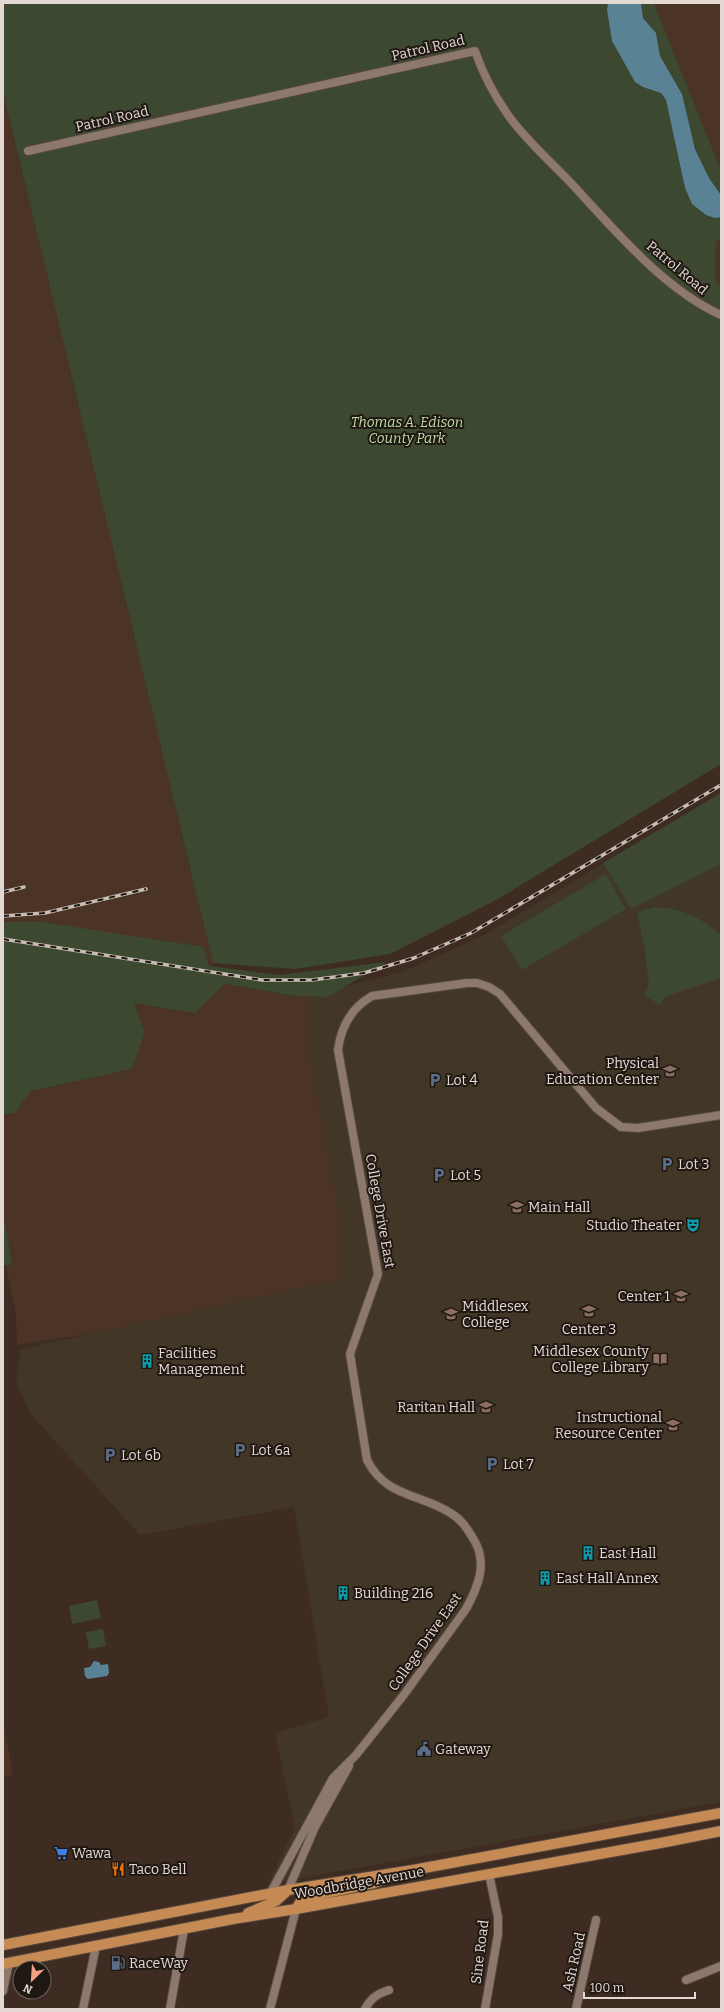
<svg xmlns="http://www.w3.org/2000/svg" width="724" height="2012" viewBox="0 0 724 2012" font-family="Bitter,serif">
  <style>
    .built { fill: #4b3426 }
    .education { fill: #423627 }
    .green { fill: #3c4830 }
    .water { fill: #598295 }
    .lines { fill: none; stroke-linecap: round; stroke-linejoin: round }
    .minor-casing { stroke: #56483f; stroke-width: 10 }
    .primary-casing { stroke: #56483f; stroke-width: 12 }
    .minor { stroke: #8d786d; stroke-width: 8 }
    .primary { stroke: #c68b54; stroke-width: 10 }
    .rail-casing { stroke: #c7bbb3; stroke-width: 3.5 }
    .rail { stroke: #1f1712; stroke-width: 2; stroke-dasharray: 6; stroke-linecap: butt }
    .labels { text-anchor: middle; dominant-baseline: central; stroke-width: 4; stroke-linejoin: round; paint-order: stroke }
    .street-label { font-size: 14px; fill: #e4d9d2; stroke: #1f1712 }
    .park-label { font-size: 14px; font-style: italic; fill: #bfdda3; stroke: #1f1712 }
    .poi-label { font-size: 14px; fill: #e4d9d2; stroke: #1f1712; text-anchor: start }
  </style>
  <rect width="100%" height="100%" fill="#3e2c22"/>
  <path class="built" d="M654 3H721V170Z
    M3 92 213 963 219 986 3 950Z
    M721 237V286L715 281 716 243Z
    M225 984 295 996 328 997 364 1291 17 1345 16 1314 6 1266 12 1264 5 1221H3V1115L15 1113 30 1091 132 1069 134 1003 194 1013Z
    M3 1718 13 1775 3 1777Z"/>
  <path class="education" d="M721 793V1802L268 1884 295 1828 275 1733 329 1717 294 1507 140 1535 29 1412 16 1381 21 1349 340 1279 342 1228 309 1052V996L405 971 484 935Z"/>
  <path class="green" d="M3 3H608L607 10 612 41 630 72 653 90 661 93 666 100 685 188 692 204 715 218 721 217V237L716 243 715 281 721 286V764L496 900 390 954 295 969 213 963 3 92Z
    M641 3H654L721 170V195L709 178 695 149 682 94 660 56 656 33 643 18Z
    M721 793V864L631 909 603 863Z
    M606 874 626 909 522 970 501 936Z
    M656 907C683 909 701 917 721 935V978L666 996 660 1005 644 995 649 986 645 951 637 912Z
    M3 922H42L204 947 209 966 279 975 386 962 328 997 295 996 225 984 195 1013 134 1003 145 1032 132 1069 31 1091 15 1113 3 1115Z
    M3 1221H5L12 1264 3 1266Z
    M97 1600 101 1618 72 1624 69 1606Z
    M103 1629 106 1646 89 1649 86 1632Z"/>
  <path class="water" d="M608 3H641L643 18 656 33 660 56 682 94 695 149 709 178 721 195V217L715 218 706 215 692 204 685 188 666 100 661 93 643 87 635 82 612 41 607 10Z
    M94 1661 99 1662 101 1665 108 1664 109 1673 107 1676 88 1679 85 1676 84 1668 90 1667Z"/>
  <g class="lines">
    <defs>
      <path id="minor" d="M28 151 475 51C483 74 494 95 508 115 525 139 549 160 570 182 614 229 662 288 721 315
        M288 1890 315 1827 349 1766
        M270 1894 333 1778 356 1755 403 1696 466 1609C478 1587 488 1563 474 1540 468 1530 462 1520 452 1514 421 1493 386 1498 367 1460L350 1354 378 1274 338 1050C341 1027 351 1008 372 996L467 983H477L489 987 500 994 596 1108 621 1127 638 1128 721 1115
        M686 1980 721 1966
        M3 1991 9 1963
        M83 2009 96 1946
        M170 2009 184 1929
        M270 2009 296 1909
        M365 2009C371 1998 377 1994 389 1990
        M485 2009 498 1934V1917L489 1874
        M576 2009 596 1920"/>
      <path id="primary" d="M296 1909 301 1901 307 1897 374 1883 390 1877
        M248 1913 276 1901 288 1890
        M3 1945 288 1890 413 1870 721 1813
        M3 1964 233 1919 296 1909 666 1842 721 1831"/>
    </defs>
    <use href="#minor" class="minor-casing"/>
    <use href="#primary" class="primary-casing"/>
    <use href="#minor" class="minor"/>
    <use href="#primary" class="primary"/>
    <defs>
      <path id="rail" d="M3 892 24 887
        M3 916 45 913 146 889
        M3 939 262 980H312L364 973 414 958 471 933 721 785"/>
    </defs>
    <use href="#rail" class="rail-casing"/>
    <use href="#rail" class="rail"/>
  </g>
  <defs>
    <symbol id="university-bare" viewBox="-9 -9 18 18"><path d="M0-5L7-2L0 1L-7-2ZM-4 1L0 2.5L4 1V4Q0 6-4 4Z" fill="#8d6e63" stroke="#1f1712" stroke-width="2.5" paint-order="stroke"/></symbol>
    <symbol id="parking-bare" viewBox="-9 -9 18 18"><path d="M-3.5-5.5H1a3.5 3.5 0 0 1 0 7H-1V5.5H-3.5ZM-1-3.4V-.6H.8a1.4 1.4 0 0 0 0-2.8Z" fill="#5c6f8a" stroke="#1f1712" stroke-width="2.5" paint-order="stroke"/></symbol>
    <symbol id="theatre-bare" viewBox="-9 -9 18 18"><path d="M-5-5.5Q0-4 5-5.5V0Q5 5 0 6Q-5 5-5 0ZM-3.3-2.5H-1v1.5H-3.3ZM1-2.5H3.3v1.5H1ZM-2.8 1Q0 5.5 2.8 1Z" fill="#0f9aa8" stroke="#1f1712" stroke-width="2.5" paint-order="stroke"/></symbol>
    <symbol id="library-bare" viewBox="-9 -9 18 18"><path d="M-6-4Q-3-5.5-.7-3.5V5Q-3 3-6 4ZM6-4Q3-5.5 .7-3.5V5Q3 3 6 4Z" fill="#8d6e63" stroke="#1f1712" stroke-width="2.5" paint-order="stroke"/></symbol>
    <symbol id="building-bare" viewBox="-9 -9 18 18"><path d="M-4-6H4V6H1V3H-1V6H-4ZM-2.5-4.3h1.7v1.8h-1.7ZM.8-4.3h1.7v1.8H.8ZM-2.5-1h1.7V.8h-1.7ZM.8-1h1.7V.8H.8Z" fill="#0f9aa8" stroke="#1f1712" stroke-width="2.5" paint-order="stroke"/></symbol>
    <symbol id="civic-bare" viewBox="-9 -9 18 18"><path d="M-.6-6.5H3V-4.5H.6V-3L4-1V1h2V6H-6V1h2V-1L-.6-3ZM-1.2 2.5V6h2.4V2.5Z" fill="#5c6f8a" stroke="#1f1712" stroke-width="2.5" paint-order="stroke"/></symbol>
    <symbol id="supermarket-bare" viewBox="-9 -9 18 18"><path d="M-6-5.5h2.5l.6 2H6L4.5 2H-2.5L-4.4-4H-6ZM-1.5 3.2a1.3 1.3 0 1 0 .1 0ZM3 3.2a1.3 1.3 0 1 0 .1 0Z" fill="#3f7fe0" stroke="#1f1712" stroke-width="2.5" paint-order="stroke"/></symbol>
    <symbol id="restaurant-bare" viewBox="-9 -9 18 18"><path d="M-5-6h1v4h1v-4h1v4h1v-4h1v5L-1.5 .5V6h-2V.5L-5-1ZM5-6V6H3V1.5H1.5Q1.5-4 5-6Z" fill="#e8710a" stroke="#1f1712" stroke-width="2.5" paint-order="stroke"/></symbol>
    <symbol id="fuel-bare" viewBox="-9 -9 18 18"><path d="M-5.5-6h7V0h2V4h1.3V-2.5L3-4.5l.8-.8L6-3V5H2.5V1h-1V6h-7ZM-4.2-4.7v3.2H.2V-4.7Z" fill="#5c6f8a" stroke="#1f1712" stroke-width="2.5" paint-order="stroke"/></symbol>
  </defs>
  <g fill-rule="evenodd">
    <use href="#university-bare" x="660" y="1061" width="20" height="20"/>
    <use href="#parking-bare" x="425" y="1070" width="20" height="20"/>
    <use href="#parking-bare" x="657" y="1154" width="20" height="20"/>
    <use href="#parking-bare" x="429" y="1165" width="20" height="20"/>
    <use href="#university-bare" x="507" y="1197" width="20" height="20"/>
    <use href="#theatre-bare" x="683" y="1215" width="20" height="20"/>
    <use href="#university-bare" x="671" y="1286" width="20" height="20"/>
    <use href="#university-bare" x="579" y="1301" width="20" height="20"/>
    <use href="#university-bare" x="441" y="1304" width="20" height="20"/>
    <use href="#library-bare" x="650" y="1349" width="20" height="20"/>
    <use href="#building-bare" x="137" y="1351" width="20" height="20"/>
    <use href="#university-bare" x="476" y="1397" width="20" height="20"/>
    <use href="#university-bare" x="663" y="1415" width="20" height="20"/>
    <use href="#parking-bare" x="230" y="1440" width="20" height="20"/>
    <use href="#parking-bare" x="100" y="1445" width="20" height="20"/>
    <use href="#parking-bare" x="482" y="1454" width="20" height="20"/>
    <use href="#building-bare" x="578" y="1543" width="20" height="20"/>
    <use href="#building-bare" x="535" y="1568" width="20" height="20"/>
    <use href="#building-bare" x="333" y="1583" width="20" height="20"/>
    <use href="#civic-bare" x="414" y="1739" width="20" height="20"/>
    <use href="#supermarket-bare" x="51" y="1843" width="20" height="20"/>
    <use href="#restaurant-bare" x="108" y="1859" width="20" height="20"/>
    <use href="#fuel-bare" x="108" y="1953" width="20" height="20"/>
  </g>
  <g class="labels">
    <g class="street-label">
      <text transform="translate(428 48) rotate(-13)">Patrol Road</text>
      <text transform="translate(112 119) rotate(-13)">Patrol Road</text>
      <text transform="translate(677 268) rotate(40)">Patrol Road</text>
      <text transform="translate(380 1211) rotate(80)">College Drive East</text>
      <text transform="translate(425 1642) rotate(-55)">College Drive East</text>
      <text transform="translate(359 1883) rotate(-10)">Woodbridge Avenue</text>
      <text transform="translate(480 1952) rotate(-83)">Sine Road</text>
      <text transform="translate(574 1962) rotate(-77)">Ash Road</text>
    </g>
    <g class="park-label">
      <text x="407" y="422">Thomas A. Edison<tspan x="407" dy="16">County Park</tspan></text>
    </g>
    <g class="poi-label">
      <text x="659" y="1063" text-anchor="end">Physical<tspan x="659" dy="16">Education Center</tspan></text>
      <text x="446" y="1080">Lot 4</text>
      <text x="678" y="1164">Lot 3</text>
      <text x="450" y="1175">Lot 5</text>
      <text x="528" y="1207">Main Hall</text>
      <text x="682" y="1225" text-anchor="end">Studio Theater</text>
      <text x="670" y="1296" text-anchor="end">Center 1</text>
      <text x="462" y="1306">Middlesex<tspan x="462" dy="16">College</tspan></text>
      <text x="589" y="1329" text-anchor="middle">Center 3</text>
      <text x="649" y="1351" text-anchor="end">Middlesex County<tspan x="649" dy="16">College Library</tspan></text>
      <text x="158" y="1353">Facilities<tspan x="158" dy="16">Management</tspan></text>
      <text x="475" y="1407" text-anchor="end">Raritan Hall</text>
      <text x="662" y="1417" text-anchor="end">Instructional<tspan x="662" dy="16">Resource Center</tspan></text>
      <text x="251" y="1450">Lot 6a</text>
      <text x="121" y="1455">Lot 6b</text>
      <text x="503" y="1464">Lot 7</text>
      <text x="599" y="1553">East Hall</text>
      <text x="556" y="1578">East Hall Annex</text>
      <text x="354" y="1593">Building 216</text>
      <text x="435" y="1749">Gateway</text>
      <text x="72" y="1853">Wawa</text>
      <text x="129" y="1869">Taco Bell</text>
      <text x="129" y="1963">RaceWay</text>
    </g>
  </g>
  <rect width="724" height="2012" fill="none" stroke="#e4d9d2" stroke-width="8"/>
  <g transform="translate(32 1980) rotate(205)"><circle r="19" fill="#1f1712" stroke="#6e655f"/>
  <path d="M0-3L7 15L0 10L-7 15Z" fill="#f39f86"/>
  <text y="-6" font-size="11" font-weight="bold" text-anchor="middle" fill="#e4d9d2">N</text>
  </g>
  <path d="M584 1992v6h111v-6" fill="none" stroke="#e4d9d2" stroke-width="2"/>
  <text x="590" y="1992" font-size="12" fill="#e4d9d2" stroke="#1f1712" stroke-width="3" paint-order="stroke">100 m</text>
</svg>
